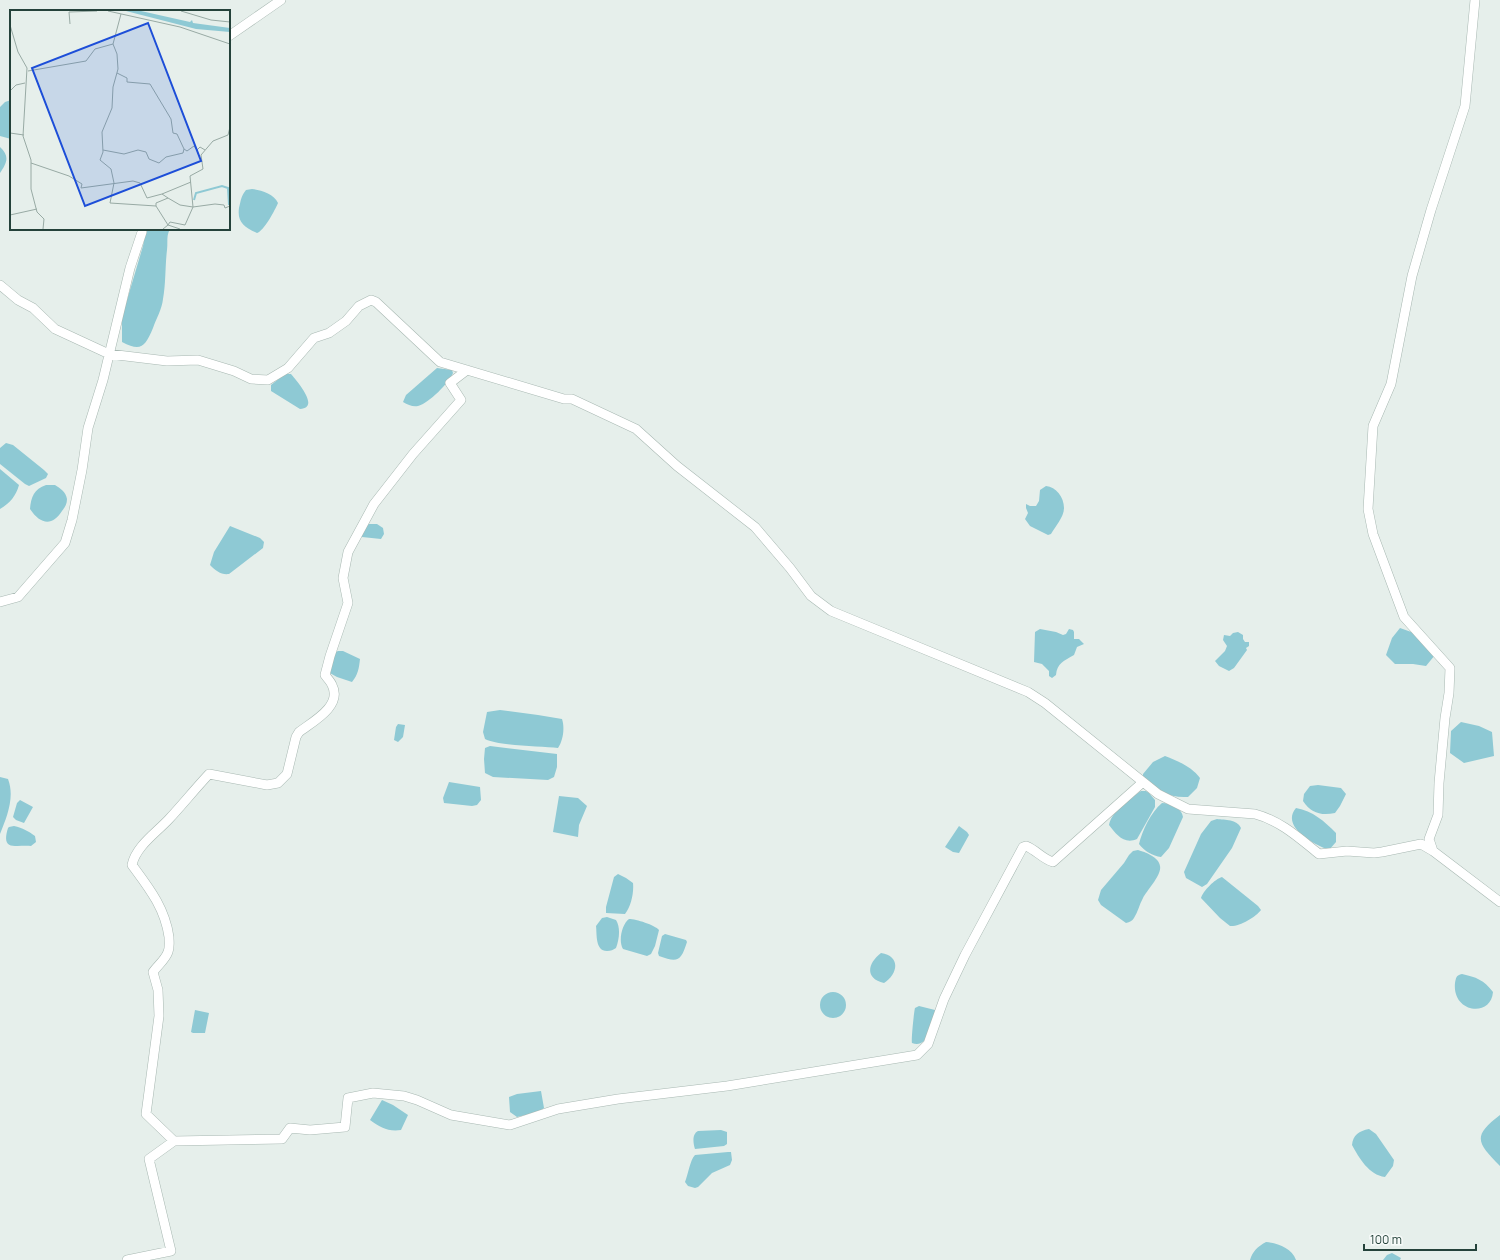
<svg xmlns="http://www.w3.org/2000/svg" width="1500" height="1260" viewBox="0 0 1500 1260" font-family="Manrope,sans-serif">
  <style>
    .water { fill: #8ec9d4 }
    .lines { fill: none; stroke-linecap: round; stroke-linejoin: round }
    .minor-casing { stroke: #a8b8b2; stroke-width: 10 }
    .minor { stroke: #fff; stroke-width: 9 }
    .inset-river { fill: none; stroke: #8ec9d4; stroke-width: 2 }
    .inset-road { fill: none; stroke: #98aaa4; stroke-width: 1 }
    .view { fill: #1d4ed8; fill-opacity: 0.15; stroke: #1d4ed8; stroke-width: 2 }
    .inset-edge { fill: none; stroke: #24423a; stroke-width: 2 }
  </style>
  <rect width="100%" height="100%" fill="#e6efeb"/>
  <path class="water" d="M11 100V139L0 136V107L5 102Z
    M0 147C10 156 7 163 0 173Z
    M252 189C261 190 274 194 278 203 275 210 264 231 257 233 244 227 237 222 239 208 241 200 241 196 246 190Z
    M146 229H170C166 236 168 242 167 250 165 266 166 283 163 299 162 309 156 319 153 328 145 347 141 352 122 342V317L143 246Z
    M437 368 452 370 453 373C449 383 429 403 418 406 413 407 408 405 403 402L406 395Z
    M285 374H291C296 380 321 408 300 409L271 391V385Z
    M6 443 13 445 44 470 48 474 46 478 29 486 25 484 0 464V448Z
    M0 469 19 485C16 496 10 503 0 509Z
    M46 485H55C60 488 66 492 67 499 67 504 65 507 62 511 52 527 40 524 30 509 31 497 34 489 46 485Z
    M1046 486C1056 487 1064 497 1064 508 1064 517 1055 527 1051 534L1048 535 1030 526 1025 519 1028 513 1026 508V504L1030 506H1036L1039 501 1040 490Z
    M369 524H377L383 528 384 534 381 539 362 537 360 535 367 525Z
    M230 526 260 538 264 542 263 548 229 574C221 575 216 571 210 565L214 552Z
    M1400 628 1414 633 1435 655 1426 666 1413 664H1395L1386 655 1392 638Z
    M1040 629 1056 632 1063 635 1066 634 1069 629 1073 630 1074 632V639H1079L1084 644 1077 647 1074 655C1064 661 1057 663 1056 675L1052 678 1049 676V671L1042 664 1034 662 1035 632Z
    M1238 632 1243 635V639L1245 642H1249V646L1246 648 1247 650 1234 668 1229 671 1219 666 1215 661 1225 651 1227 646 1223 640 1224 635 1230 636 1233 633Z
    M338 651H343L360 659C359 668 358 675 352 682L337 677 328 672 334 653Z
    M500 710 538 715 562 719C565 728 563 741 558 748 542 746 498 746 485 739L483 732 487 712Z
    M1461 722 1479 726 1492 732 1494 756 1464 763 1450 753 1451 731Z
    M398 724 405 725 403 737 398 742 394 740 396 727Z
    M490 746 557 754V767L554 777 548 780 493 777 485 773 484 759 485 748Z
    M1165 756C1178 761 1192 767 1200 778L1197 788 1188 797C1168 798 1159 791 1143 780V774L1153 762Z
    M0 777 8 779C15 797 7 817 0 834Z
    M449 782 480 787 481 800 477 805 472 806 444 803 443 798Z
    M1318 785 1341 788 1346 794 1340 806 1335 813C1321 816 1311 813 1303 801L1304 794 1310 786Z
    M1141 791H1146L1149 793 1155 800V807L1137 839C1124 845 1116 834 1109 825 1112 811 1129 799 1141 791Z
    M559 796 578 798 587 806 579 825 578 837 553 832Z
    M20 800 33 807 24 823 16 820 13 817 17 803Z
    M1162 803C1170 803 1182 808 1183 817L1169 848 1161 857C1153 856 1144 851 1139 844 1142 831 1151 812 1162 803Z
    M1296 808C1313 811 1324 821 1336 833V842L1329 850C1315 845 1280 827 1296 808Z
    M1217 819C1225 820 1237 819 1241 828L1232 848 1207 884 1202 887 1186 878 1184 872 1201 834 1211 821Z
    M14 826C23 828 28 831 35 836L36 842 31 846C14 845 1 851 8 828L9 827Z
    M959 826 967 832 969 835 959 853 953 852 945 847Z
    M1138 850C1145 852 1159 857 1160 866 1162 875 1147 890 1143 898 1139 905 1138 912 1134 918 1132 921 1130 922 1126 923L1101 905 1098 900 1101 890 1124 863 1129 855 1133 851Z
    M618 874 626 878 633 883C634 893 631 906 625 914L606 913V907L614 877Z
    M1222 877 1258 906 1261 910C1256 917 1239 927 1230 926L1220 918 1201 898C1203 891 1215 879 1222 877Z
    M607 917 616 920C621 928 619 940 616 948 613 950 611 951 607 951 595 951 597 934 596 926L602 918Z
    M629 919C636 919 655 925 659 930L655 946 651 954 647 956 623 949C618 941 622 924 629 919Z
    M665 934 686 940 687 942C681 961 678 963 659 956L658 953 662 936Z
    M881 953C901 956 898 974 884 983 864 978 868 963 881 953Z
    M1462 974C1476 977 1484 980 1493 992 1491 1018 1452 1013 1455 983 1456 978 1456 975 1462 974Z
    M820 1005a13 13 0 1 1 26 0a13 13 0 1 1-26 0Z
    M919 1006 935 1010 936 1013C932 1025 928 1049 912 1043 911 1041 914 1011 915 1008Z
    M195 1010 209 1013 205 1033H193L191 1032Z
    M541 1091 544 1108 539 1112 517 1117 510 1112 509 1097 517 1094Z
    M382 1100 393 1105 408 1115 401 1130C388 1132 380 1127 370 1120Z
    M1500 1115V1166C1478 1143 1471 1137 1500 1115Z
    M1369 1129 1376 1134 1394 1160 1393 1166 1385 1177C1369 1175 1359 1158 1352 1145 1353 1135 1359 1131 1369 1129Z
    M721 1130 727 1132V1144L724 1146 695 1149C693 1143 692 1134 698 1131Z
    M728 1152H731L732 1160 730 1165 712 1173 698 1187 695 1188 688 1186 685 1182C688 1175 690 1160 695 1155Z
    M1266 1242C1277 1243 1292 1248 1296 1260H1250C1253 1251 1257 1247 1266 1242Z
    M1392 1253 1401 1258 1400 1260H1383L1387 1255Z"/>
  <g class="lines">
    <defs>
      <path id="minor" d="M1475 0 1465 106 1431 210 1412 276 1391 384 1373 426 1368 509 1373 534 1404 617 1450 668 1449 693 1445 718 1439 783 1438 815 1429 839 1433 851 1500 902
        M229 36 281 0
        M0 285 18 300 33 308 55 329 109 354 167 361 198 360 234 371 251 379 268 380 288 368 314 338 329 333 346 321 359 306 371 300 376 302 440 362 564 399H572L636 429 677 466 755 527 790 568 811 596 831 611 1028 692 1045 703 1158 794 1188 809 1255 814C1281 821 1299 838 1319 854L1347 851 1374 853 1382 852 1421 844 1433 851
        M0 602 18 597 65 543 72 520 82 470 88 428 103 380 130 268 142 232V229
        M174 1141 146 1114 159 1016 158 990 153 972C158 965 165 960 168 952 170 947 169 942 169 937 165 908 149 888 132 865 136 846 156 833 169 819 182 805 195 789 209 774L267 785 278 783 287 774 296 737 299 732C312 722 343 706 332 685 331 682 327 678 325 675L330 656 348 603 343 578 348 552 374 504 413 454 461 400 450 383 467 370
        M127 1260 171 1251 149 1159 174 1141 282 1139 290 1128 310 1130 345 1127 348 1098 373 1093 404 1096 417 1100 451 1115 510 1125 558 1109 618 1099 727 1086 917 1055 928 1044 944 999 965 955 1023 847 1026 846C1036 850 1043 859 1053 862L1143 782"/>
    </defs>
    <use href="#minor" class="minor-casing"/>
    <use href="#minor" class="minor"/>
  </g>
  <g transform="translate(10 10)">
    <rect width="220" height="220" fill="#e6efeb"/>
    <path d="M116 1H131L180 12 182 10 183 13 220 18V22L186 19Z" fill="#8ec9d4"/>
    <path class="inset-river" d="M184 190 186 183 212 176 218 178 219 195"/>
    <path class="inset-road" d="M98 1 170 17 220 34M171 1 201 10 220 12M60 14 59 2 87 1M0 15 8 42 17 58 13 126 21 150V179L27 202 34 209 33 219M103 34 107 44 108 59 103 77 102 98 92 122 93 142 90 150 101 159 104 173 100 193 146 196M18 61 76 51 85 39 103 34 111 4M107 63 117 68V72L140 74 161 109 163 123 167 124 174 139 177 141 184 136 187 140 190 137 195 140M0 81 6 75 15 73M220 117 218 125 203 131 191 145 193 159 180 166 183 197 170 195 158 188 146 193V196L158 215 160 212 175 215 183 197 205 194 214 195 215 198 220 196M0 123 14 125M93 140 114 144 128 140 136 142 139 149 149 153 156 147 173 143 174 139M21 153 59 166 72 174 71 178 123 171 130 173 137 188 152 184 158 188M152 184 181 172M0 205 27 199M153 219 158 215 170 219"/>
    <path class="view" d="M138 13 191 151 75 196 22 58Z"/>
    <rect width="220" height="220" class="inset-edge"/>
  </g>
  <path d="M1364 1244v6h112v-6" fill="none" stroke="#24423a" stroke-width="2"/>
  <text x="1370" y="1244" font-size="12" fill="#24423a" stroke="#f7fbf9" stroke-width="3" paint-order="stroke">100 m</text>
</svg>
